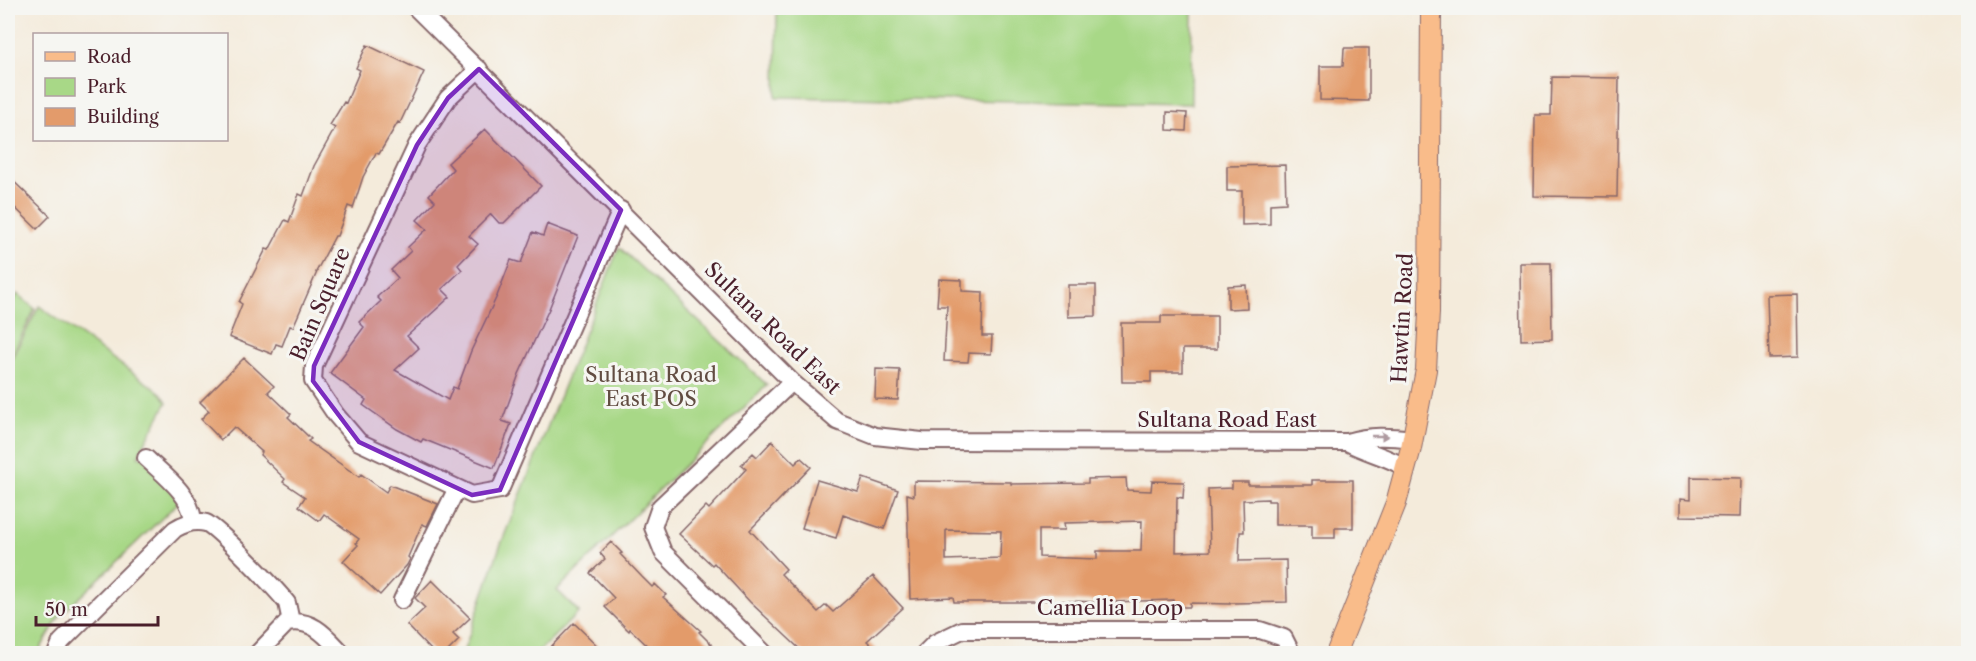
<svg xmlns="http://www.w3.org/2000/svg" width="1976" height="661" viewBox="0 0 1976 661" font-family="'Libre Caslon Text',serif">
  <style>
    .green { fill: #a8d887; stroke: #797c59; stroke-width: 1.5 }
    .building { fill: #e39b6b; fill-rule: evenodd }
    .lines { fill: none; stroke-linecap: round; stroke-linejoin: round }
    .minor-casing { stroke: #866669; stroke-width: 20 }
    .major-casing { stroke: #866669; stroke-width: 22 }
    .minor { stroke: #fff; stroke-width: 16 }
    .major { stroke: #f9bc8a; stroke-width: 20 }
    .oneway { fill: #ae9aa0 }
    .marked { fill: #7b2cbf; fill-opacity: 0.2; stroke: #7b2cbf; stroke-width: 4.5; stroke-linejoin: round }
    .labels { text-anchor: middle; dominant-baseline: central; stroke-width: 6; stroke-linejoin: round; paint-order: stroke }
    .street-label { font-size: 21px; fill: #4a1f2b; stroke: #f6f6f2 }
    .park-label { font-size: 21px; fill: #624d42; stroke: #f6f6f2 }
  </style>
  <rect width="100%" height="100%" fill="#f6f6f2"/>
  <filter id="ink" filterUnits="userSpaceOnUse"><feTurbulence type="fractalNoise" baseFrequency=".0167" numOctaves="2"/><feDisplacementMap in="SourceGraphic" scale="12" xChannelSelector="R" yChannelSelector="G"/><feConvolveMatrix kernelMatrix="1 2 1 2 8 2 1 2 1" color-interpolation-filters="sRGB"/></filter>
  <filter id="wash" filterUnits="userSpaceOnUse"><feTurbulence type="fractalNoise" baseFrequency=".008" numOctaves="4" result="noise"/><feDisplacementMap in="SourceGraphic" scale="24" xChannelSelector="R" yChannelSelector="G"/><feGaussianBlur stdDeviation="1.35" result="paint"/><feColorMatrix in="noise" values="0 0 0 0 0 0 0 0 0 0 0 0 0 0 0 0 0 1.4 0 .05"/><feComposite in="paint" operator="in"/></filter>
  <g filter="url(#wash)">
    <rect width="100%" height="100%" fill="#f4ebdb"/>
    <path class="green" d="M777 8H1192L1191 104 776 97Z
      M619 247 767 385 557 590 579 612 537 653H463L499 549Z
      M17 294 35 309 8 363V312Z
      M39 306 161 393 167 402 138 456 146 458 184 497 59 617 38 653H8V367Z"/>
    <g id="blocks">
      <path class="building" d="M367 45 424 72 400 123 398 122 379 154 376 153 363 177 353 208 348 206 337 236H335L316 272H317L293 327 290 326 282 346 276 344 272 354 229 337 242 304 239 302 266 249 269 250 285 220 289 222 299 194 303 196 314 166 335 128 330 125 344 102 346 103 360 70 356 68Z
        M1344 48H1369V101L1320 100V66H1343Z
        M1552 77 1619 78 1617 197 1534 196 1535 115H1551Z
        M1167 112 1187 113 1186 131 1167 130Z
        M485 129 541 186 504 223H499L491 214 469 236 478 244 458 265 462 270 442 289 450 297 407 336 419 348 395 370 448 400 453 387 457 389 471 351 497 296 511 260 521 263 533 232 543 236 547 224 578 236 549 309 519 374 502 421 511 424 494 468 423 439 421 442 397 429 363 405 366 400 330 373 364 327 359 322 381 301 377 297 398 278 391 270 411 251 408 247 427 229 417 220 435 201 429 195 453 169 448 163Z
        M1285 165 1286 203 1270 204V224L1242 225V191H1227V166Z
        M8 176 50 216 37 229 8 201Z
        M1520 263H1551L1552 339 1521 340Z
        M939 279 962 280V291L983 292 982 336H992L991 354 969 353 968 362 944 361 947 306H937Z
        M1068 285H1096V316L1068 317Z
        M1246 285 1247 308 1228 309V286Z
        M1797 294 1798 357 1769 358 1767 295Z
        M1161 316H1217V349H1183V372H1151V382H1122L1121 323H1161Z
        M244 358 274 386 268 392 291 414 288 417 311 439 308 441 359 477 361 474 386 492 390 485 438 504 427 526 422 524 408 557 410 559 407 565 380 595 343 561 358 545 356 543 359 539 324 514 319 521 299 506 305 497 283 482 285 479 260 455 262 452 234 427 221 440 201 419 209 411 200 402Z
        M876 369 900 370 898 400 875 399Z
        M772 441 795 464 801 458 811 467 750 530 786 569 781 574 818 612 826 605 833 612 873 576 903 608 867 641 881 654H805L750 602 714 563 712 565 679 534 706 506 709 509 746 469 741 465 753 453 757 457Z
        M1691 477 1741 478 1740 517 1681 516V498L1691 499Z
        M863 478 898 490 884 529 843 515 836 538 802 528 817 480 858 492Z
        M1126 478 1127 490 1151 491 1152 481 1184 482 1183 498 1177 497 1176 552 1210 551 1208 489 1232 488V482H1248V485H1312V480H1353V528H1335V538H1312V525H1275V501H1268V499L1243 500 1244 532H1240L1239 561 1286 560 1287 602 1230 603V604L1190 603V607H1173V600L1140 601 1115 602V608H1098V602L1037 600V602H954L953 597 910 599 907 494 914 496V481L1011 482V484L1088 483V479ZM1142 521 1141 551H1097V559L1039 557V530H1065L1064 523ZM946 530 1001 531 1000 558 946 560Z
        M611 542 622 553 620 554 642 577 652 587 655 584 666 595 663 597 701 631 699 632 721 654H656L630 629 629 631 605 607 614 598 590 573 605 559 600 553Z
        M432 580 470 618 453 634 459 640 445 654H435L407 625 425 608 415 598Z
        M574 623 606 654H544Z"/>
    </g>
  </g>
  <g filter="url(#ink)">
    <use href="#blocks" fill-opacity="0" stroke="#866669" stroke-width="1.5"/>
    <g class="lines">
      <defs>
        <path id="minor" d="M416 8 792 382 837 421 875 436 922 441 1347 442C1371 435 1388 436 1413 439
          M479 69 448 98 417 145 314 366 313 381 336 415 359 442 472 495 500 490 621 210
          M1347 442C1367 453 1387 456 1406 468
          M146 458C164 475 192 495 193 522
          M402 600 457 488
          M287 623C313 618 327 637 343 654
          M56 654 61 642 175 529C185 523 195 520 206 523 217 527 278 591 287 603L290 617 287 623 257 654
          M765 654 663 552 653 527 660 507 792 382
          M924 654 935 643 962 630H1260L1284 638 1292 654"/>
        <path id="major" d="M1336 654 1396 503 1411 448 1426 370 1429 312 1431 8"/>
      </defs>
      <use href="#minor" class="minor-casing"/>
      <use href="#major" class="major-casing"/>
      <use href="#minor" class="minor"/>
      <use href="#major" class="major"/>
    </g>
    <defs><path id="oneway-solid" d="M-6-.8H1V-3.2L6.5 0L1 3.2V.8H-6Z" transform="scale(1.5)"/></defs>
    <use class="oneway" href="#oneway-solid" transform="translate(1380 436)"/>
  </g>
  <path class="marked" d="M479 69 621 210 500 490 472 495 359 442 313 381 314 366 417 145 448 98Z"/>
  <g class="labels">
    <g class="street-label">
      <text transform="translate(320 304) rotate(-67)">Bain Square</text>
      <text transform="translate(1402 318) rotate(-87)">Hawtin Road</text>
      <text transform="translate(773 328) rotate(44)">Sultana Road East</text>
      <text x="1227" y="419">Sultana Road East</text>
      <text x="1110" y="607">Camellia Loop</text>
    </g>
    <g class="park-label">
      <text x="651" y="374">Sultana Road<tspan x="651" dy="24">East POS</tspan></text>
    </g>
  </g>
  <rect width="1976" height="661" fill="none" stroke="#f6f6f2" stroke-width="30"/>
  <rect x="33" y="33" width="195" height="108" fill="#f6f6f2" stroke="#b1a0a2" stroke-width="1.5"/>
  <rect x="45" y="52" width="30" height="9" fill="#f9bc8a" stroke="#b1a0a2" stroke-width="1.5"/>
  <text x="87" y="63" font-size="18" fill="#4a1f2b">Road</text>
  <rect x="45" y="78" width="30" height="18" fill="#a8d887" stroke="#b1a0a2" stroke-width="1.5"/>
  <text x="87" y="93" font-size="18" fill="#4a1f2b">Park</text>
  <rect x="45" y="108" width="30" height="18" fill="#e39b6b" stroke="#b1a0a2" stroke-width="1.5"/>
  <text x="87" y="123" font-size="18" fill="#4a1f2b">Building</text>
  <path d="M36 616v9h122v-9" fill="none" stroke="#4a1f2b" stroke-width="3"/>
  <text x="45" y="616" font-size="18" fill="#4a1f2b" stroke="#f6f6f2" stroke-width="4.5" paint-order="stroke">50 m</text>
</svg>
